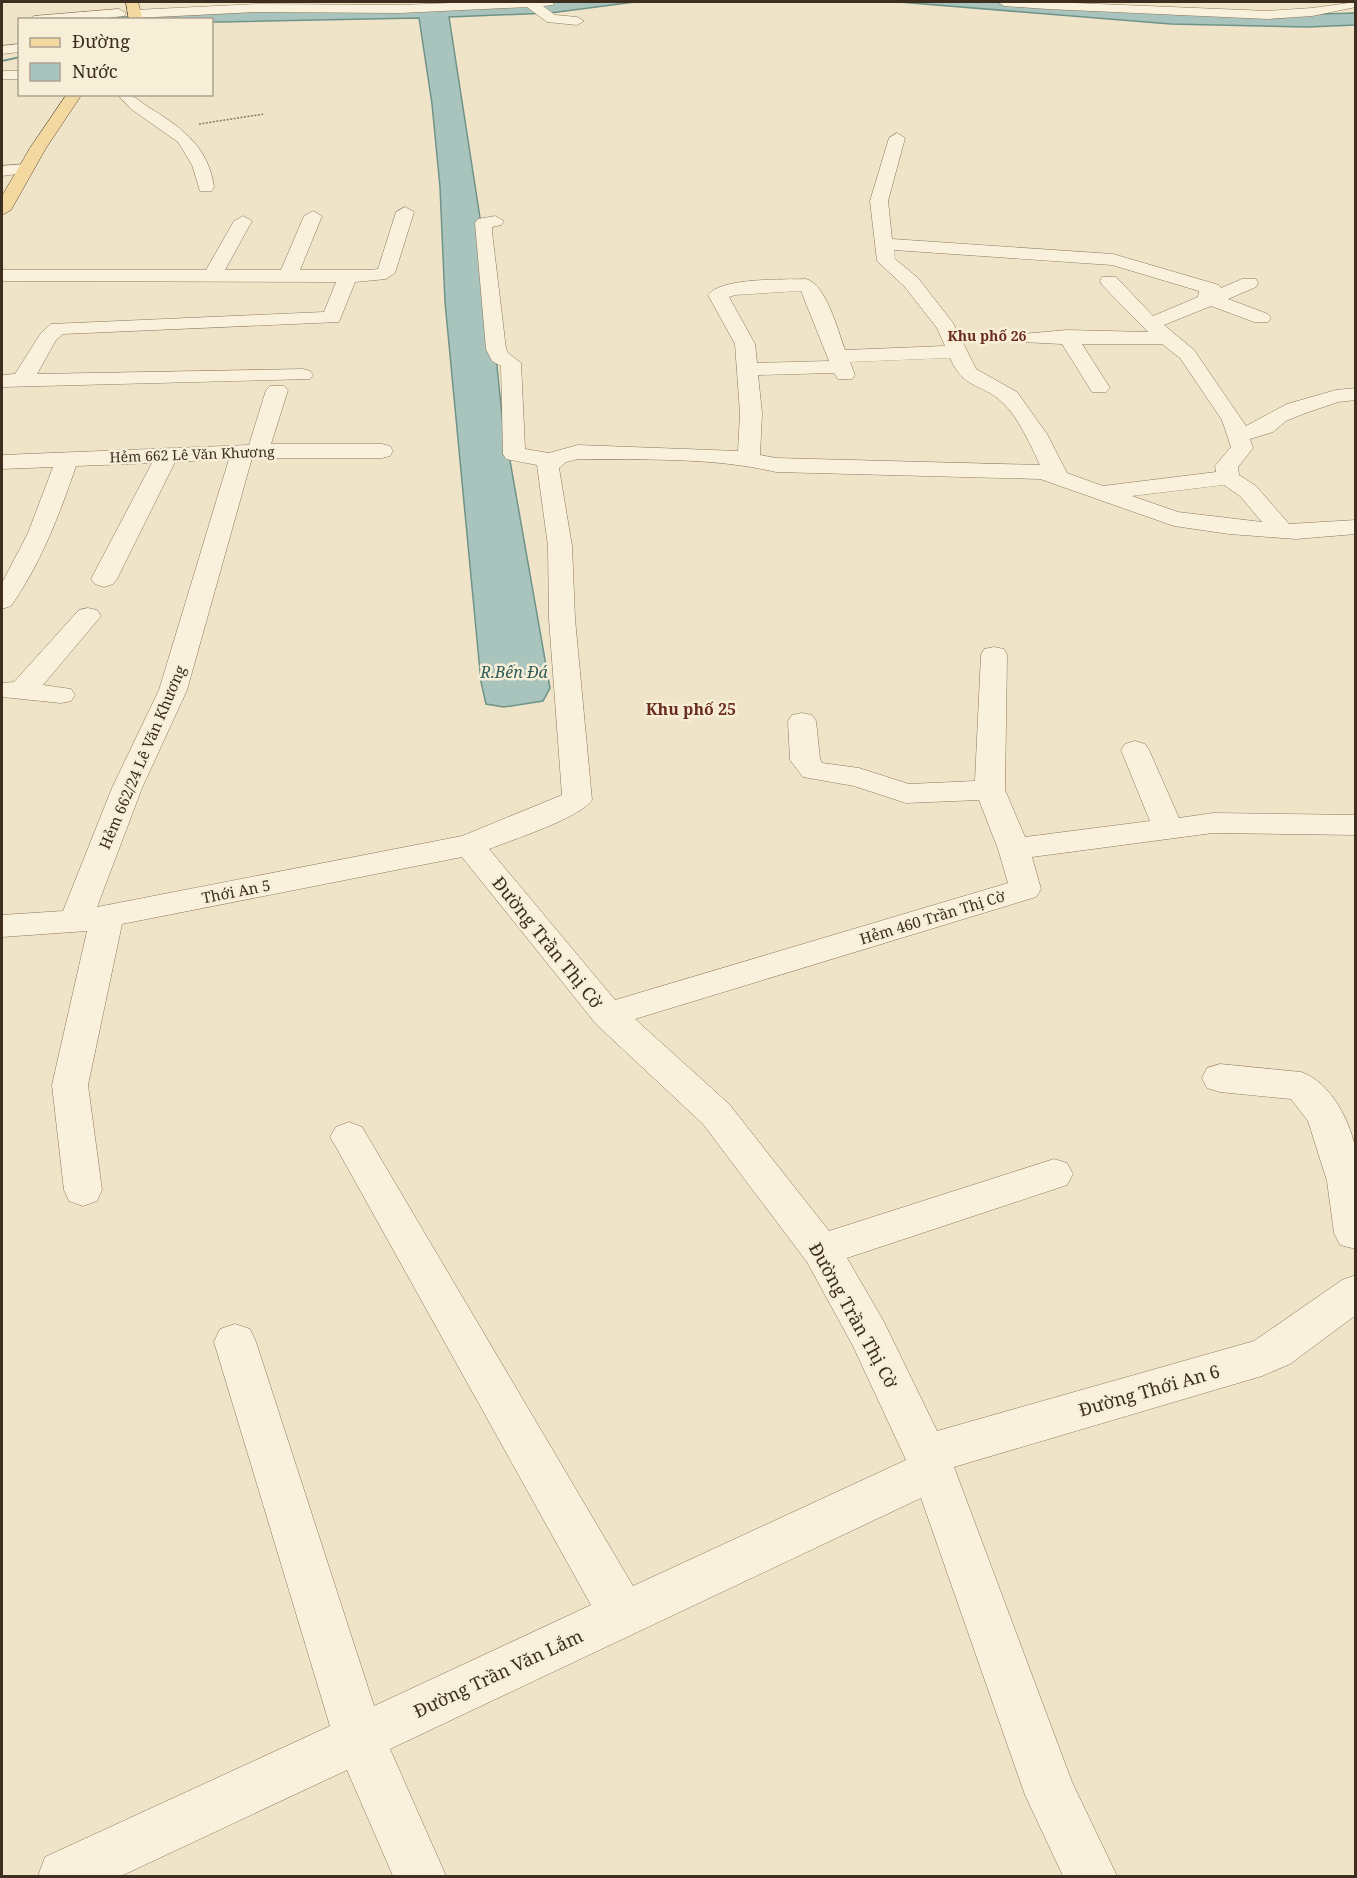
<svg xmlns="http://www.w3.org/2000/svg" width="1357" height="1878" viewBox="0 0 1357 1878" font-family="'Noto Serif',serif">
  <style>
    .water { fill: #a9c4bc; stroke: #6f938a; stroke-width: 1.5 }
    .lines { fill: none; stroke-linecap: round; stroke-linejoin: round }
    .stream { fill: #6f938a; fill-rule: evenodd }
    .minor-casing { stroke: #8d765c; stroke-width: 1 }
    .major-casing { stroke: #5b4430; stroke-width: 1 }
    .path { stroke: #8d765c; stroke-width: 1.5; stroke-dasharray: 2 1.5; stroke-linecap: butt }
    .minor { fill: #faf1dc; fill-rule: evenodd }
    .major { fill: #f3d9a0; fill-rule: evenodd }
    .labels { text-anchor: middle; dominant-baseline: central; stroke-width: 5; stroke-linejoin: round; paint-order: stroke }
    .far-neighbourhood-label { font-size: 14px; font-weight: bold; fill: #6b2e1e; stroke: #f7eed8 }
    .far-street-label { font-size: 14px; fill: #3d2e20; stroke: #f7eed8 }
    .street-label { font-size: 15px; fill: #3d2e20; stroke: #f7eed8 }
    .water-label { font-size: 16px; font-style: italic; fill: #2f5d5a; stroke: #f7eed8 }
    .neighbourhood-label { font-size: 16px; font-weight: bold; fill: #6b2e1e; stroke: #f7eed8 }
    .near-street-label { font-size: 18px; fill: #3d2e20; stroke: #f7eed8 }
  </style>
  <rect width="100%" height="100%" fill="#f0e4c8"/>
  <path class="water" d="M561 2H635L550 13 449 17 485 250 502 415 550 688 543 701 504 707 486 704 481 682 445 302 440 187 432 104 419 18 222 22H212V20H82L86 17H154L206 11Z
    M899 2H1010L1106 9 1288 15 1355 13V25L1308 27 1171 24Z"/>
  <g class="lines">
    <path class="stream" d="M20 56V58L2 62V60Z"/>
    <defs>
      <path id="minor" d="M477 2H554L553 5 543 6 555 15 577 17 584 21 577 25 547 22 527 7 400 13 258 12 135 18 128 14 135 10 258 4 400 5Z
        M998 2H1050L1268 11 1312 8 1356 2V7L1312 16 1268 19 1048 9 1004 6Z
        M119 9 126 13 124 16 88 20H28L34 16Z
        M20 44V52L2 54V46Z
        M2 71H20V79H2Z
        M117 94C136 94 138 101 153 110 184 129 209 149 214 187L212 191H200L192 165 178 142 131 109Z
        M897 133 905 138 888 201 892 239 1113 254 1219 285 1221 288 1242 279H1256L1258 283 1256 287 1228 299 1268 314 1271 318 1268 322H1254L1211 306 1164 325 1194 350 1246 426 1287 404 1336 390 1356 388V400L1338 402 1303 414 1286 421 1273 432 1250 439 1253 448 1238 467 1239 475 1256 486 1289 524 1356 520V534L1296 539 1229 534 1174 526 1040 479 776 472C712 457 644 460 578 459L566 462 559 468 572 546 575 619 592 800C580 818 512 840 489 849L615 1000 1008 883 998 849 979 800 906 803 854 786 803 777 790 760 788 721 792 715 802 713 812 715 816 721 820 759 822 763 859 768 909 784 975 781 981 655 984 649 994 647 1004 649 1007 655 1005 790 1025 837 1150 821 1121 750 1125 744 1135 741 1145 744 1149 750 1179 818 1213 813 1356 815V835L1213 833 1032 857 1041 889 1036 897 635 1019 729 1104 829 1231 1054 1159 1067 1163 1073 1174 1067 1185 847 1258 884 1322 937 1431 1254 1341 1342 1280 1356 1275V1315L1290 1364 1262 1376 954 1467 1072 1782 1117 1876H1063L1025 1795 921 1498 390 1749 446 1876H393L347 1770 121 1876H38L45 1857 330 1726 214 1342 220 1329 235 1324 250 1329 256 1342 374 1706 591 1605 336 1147 330 1137 336 1127 349 1122 362 1127 633 1586 906 1460 853 1346 807 1262 703 1124 596 1024 462 857 122 924 88 1085 102 1190 97 1201 83 1206 69 1201 64 1190 52 1085 87 931 2 937V915L63 911 112 788 159 690 229 459 175 462 117 579 113 584 104 587 95 584 91 579 152 463 76 466C59 516 41 563 11 606L2 609V583L28 533 53 467 2 469V455L249 445 266 390 270 386H284L288 390 271 444H382L390 446 393 451 390 456 382 458H252L187 690 142 788 97 907 462 836 562 795 549 619 548 546 537 465 506 459 503 454 501 366 492 361 486 349 475 223 478 219 495 216 504 221 501 225 492 227V232L506 349 508 353 521 363 525 449 549 453 578 445 738 451 740 413 735 344 708 295C721 277 785 280 806 279 826 284 838 331 845 350L945 346 937 328 904 286 877 261 870 201 889 138ZM894 250 1112 265 1199 291 1198 297 1153 316 1116 277H1102L1100 281 1102 285 1148 332 1067 330 1022 334 1019 338 1022 342 1062 344 1092 392H1106L1110 388 1082 344H1162L1180 358 1222 420 1231 447 1215 466 1216 472 1103 486 1067 473 1047 434 1017 392 976 369 953 323 918 278 895 259ZM801 291 829 361 757 363 755 344 729 297 735 295ZM950 358C964 390 980 382 1002 402 1019 418 1030 444 1040 465L776 458 760 455 762 413 758 375 834 373 838 379H852L855 375 850 362ZM1224 485 1240 496 1262 522 1178 512 1132 496Z
        M25 164 31 166 33 169 31 172 2 176V166Z
        M405 207 414 212 395 273 386 279 355 282 339 322 63 334 56 340 37 374 303 369 310 371 313 375 310 379 2 387V375L15 374 41 333 51 324 324 312 336 282 2 281V270H206L234 221 243 216 252 221 225 270H281L304 216 313 211 322 216 300 270H370L378 269 396 212Z
        M88 608 97 610 101 616 43 685 71 689 75 695 71 701 61 703 2 697V683L14 682 79 610Z
        M1220 1064 1301 1072C1331 1082 1351 1122 1356 1152 1357 1181 1356 1219 1356 1249L1340 1245 1334 1233 1327 1181 1308 1121 1291 1099 1220 1092 1207 1088 1202 1078 1207 1068Z"/>
      <path id="major" d="M126 2H138L143 20H129Z
        M67 94H82L46 148 11 210 2 215V196L30 148Z"/>
    </defs>
    <use href="#minor" class="minor-casing"/>
    <use href="#major" class="major-casing"/>
    <path class="path" d="M199 124 264 114"/>
    <use href="#minor" class="minor"/>
    <use href="#major" class="major"/>
  </g>
  <g class="labels">
    <g class="far-neighbourhood-label">
      <text x="987" y="335">Khu phố 26</text>
    </g>
    <g class="far-street-label">
      <text transform="translate(192 454) rotate(-2)">Hẻm 662 Lê Văn Khương</text>
    </g>
    <g class="street-label">
      <text transform="translate(142 757) rotate(-67)">Hẻm 662/24 Lê Văn Khương</text>
      <text transform="translate(236 891) rotate(-11)">Thới An 5</text>
      <text transform="translate(932 917) rotate(-17)">Hẻm 460 Trần Thị Cờ</text>
    </g>
    <g class="water-label">
      <text x="514" y="672">R.Bến Đá</text>
    </g>
    <g class="neighbourhood-label">
      <text x="691" y="709">Khu phố 25</text>
    </g>
    <g class="near-street-label">
      <text transform="translate(548 942) rotate(51)">Đường Trần Thị Cờ</text>
      <text transform="translate(854 1315) rotate(61)">Đường Trần Thị Cờ</text>
      <text transform="translate(1149 1390) rotate(-16)">Đường Thới An 6</text>
      <text transform="translate(498 1673) rotate(-25)">Đường Trần Văn Lắm</text>
    </g>
  </g>
  <rect width="1357" height="1878" fill="none" stroke="#3d2e20" stroke-width="6"/>
  <rect x="18" y="18" width="195" height="78" fill="#f7eed8" stroke="#ada18e" stroke-width="1.5"/>
  <rect x="30" y="38" width="30" height="9" fill="#f3d9a0" stroke="#ada18e" stroke-width="1.5"/>
  <text x="72" y="48" font-size="18" fill="#3d2e20">Đường</text>
  <rect x="30" y="63" width="30" height="18" fill="#a9c4bc" stroke="#ada18e" stroke-width="1.5"/>
  <text x="72" y="78" font-size="18" fill="#3d2e20">Nước</text>
</svg>
